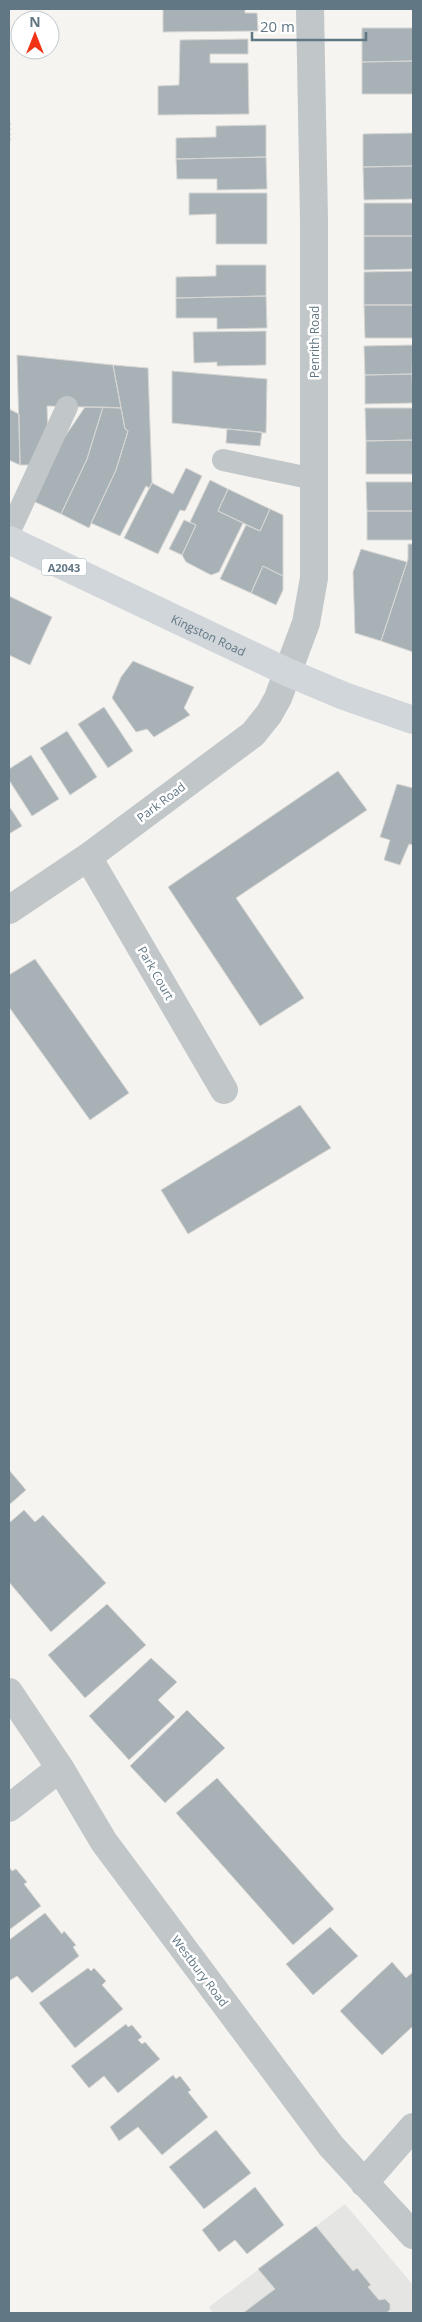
<svg xmlns="http://www.w3.org/2000/svg" width="422" height="2322" viewBox="0 0 422 2322" font-family="'Open Sans',sans-serif">
  <style>
    .built { fill: #e5e6e4 }
    .building { fill: #a8b2b6; stroke: #d6d5d3 }
    .lines { fill: none; stroke-linecap: round; stroke-linejoin: round }
    .path { stroke: #bdbfc1; stroke-width: 3; stroke-dasharray: 2.5 2.5; stroke-linecap: butt }
    .lane { stroke: #c1c6c9; stroke-width: 22 }
    .street { stroke: #c1c6c9; stroke-width: 28 }
    .primary { stroke: #d0d6da; stroke-width: 28 }
    .labels { text-anchor: middle; dominant-baseline: central; stroke-width: 5; stroke-linejoin: round; paint-order: stroke }
    .shield { fill: #fff; stroke: #90a0a9; stroke-width: 1 }
    .shield-label { font-size: 11px; font-weight: bold; fill: #617784 }
    .street-label { font-size: 12px; fill: #617784; stroke: #fff }
  </style>
  <rect width="100%" height="100%" fill="#f5f4f0"/>
  <path class="built" d="M345 2204 413 2285V2313H213L209 2307Z"/>
  <path class="building" d="M163 9H245V13H257L258 31 163 32Z
    M362 28H413V61L362 62Z
    M248 39V54H210V63H248L249 114 158 115V86L179 85 180 40Z
    M413 61V94H362V62Z
    M266 125V157L176 159V138L216 137V126Z
    M413 133V166L363 167V134Z
    M266 157 267 189 217 190V179H177L176 159Z
    M413 166V199L364 200 363 167Z
    M189 193H267V244H216V214L189 215Z
    M364 203H413V236H364Z
    M364 236H413V269L364 270Z
    M216 265H266V296L176 298V277L216 276Z
    M413 271V305H364V272Z
    M266 296 267 328 217 329V318H176V298Z
    M364 305H413V338H365Z
    M266 331V365L217 366V362L194 363 193 332Z
    M413 345 412 374 365 375 364 346Z
    M17 355 113 365 121 408 47 406 48 437 33 465H20Z
    M113 365 148 368 152 483 149 488 146 486 120 536 91 523 116 470 128 431 125 429Z
    M172 371 267 379 266 433 172 423Z
    M412 374 413 403 365 404V375Z
    M85 407H103L87 459 61 514 33 501 64 438Z
    M103 407 121 408 125 429 128 431 116 470 89 528 61 514 87 459Z
    M365 408H413V440L366 441Z
    M9 409 19 414 20 465 9 460Z
    M227 429 262 432 260 446 226 443Z
    M413 440V474H366V441Z
    M186 468 202 476 185 511 180 510 158 554 124 538 152 483 173 494Z
    M210 480 228 489 218 511 243 523 219 572 211 575 186 562 182 555 196 525 190 522Z
    M366 482H413V511H367Z
    M228 489 270 509 260 531 218 511Z
    M270 509 283 515V576L263 566 251 593 220 579 246 525 260 531Z
    M367 511H413V540H367Z
    M184 520 196 525 182 555 169 549Z
    M408 544H413V652L381 641 408 559Z
    M361 549 407 562 381 641 355 633 353 572Z
    M263 566 283 576V590L276 605 251 593Z
    M9 596 52 617 30 665 9 655Z
    M133 661 194 687 184 708 190 715 154 737 147 729 136 732 112 698 121 677Z
    M104 707 133 751 108 768 78 724Z
    M67 731 97 777 70 795 40 748Z
    M31 755 59 799 32 816 9 780V769Z
    M338 771 367 810 236 898 304 998 260 1026 168 887Z
    M397 784 413 788V845L409 844 400 865 384 860 390 840 380 837Z
    M9 806 22 826 9 834Z
    M35 959 129 1093 90 1120 9 1007V975Z
    M300 1105 331 1148 188 1234 161 1190Z
    M9 1470 26 1490 9 1505Z
    M24 1510 35 1522 43 1515 106 1583 51 1632 9 1582V1523Z
    M107 1604 146 1645 85 1698 48 1655Z
    M151 1658 177 1682 158 1700 175 1717 129 1760 89 1716Z
    M187 1710 225 1748 165 1803 130 1766Z
    M217 1778 334 1909 293 1945 176 1813Z
    M9 1867 12 1871 16 1869 27 1882 24 1884 41 1906 9 1930Z
    M45 1913 62 1934 64 1931 76 1945 73 1947 79 1956 32 1993 17 1976 9 1981V1940Z
    M330 1927 358 1956 313 1995 286 1964Z
    M392 1962 406 1978 413 1972V2026L382 2055 340 2011Z
    M88 1968 91 1971 94 1968 106 1981 102 1985 123 2009 75 2048 39 2003Z
    M126 2024 128 2027 132 2025 142 2037 138 2040 142 2044 145 2042 160 2059 118 2093 104 2076 89 2088 71 2066Z
    M173 2075 176 2079 180 2076 191 2090 188 2092 208 2117 162 2155 138 2127 119 2141 110 2127Z
    M216 2130 251 2173 204 2209 169 2167Z
    M255 2187 284 2225 247 2254 235 2240 219 2252 202 2230Z
    M316 2226 353 2271 357 2268 371 2285 368 2287 379 2300 385 2299 390 2304V2310L386 2313H243L275 2289 258 2269Z"/>
  <g class="lines">
    <path class="path" d="M9 123V142"/>
    <path class="lane" d="M223 460 314 479
      M9 533 67 407"/>
    <path class="street" d="M88 857 224 1090
      M9 910 88 857 253 734 269 714 278 698 306 623 314 578V219L310 9
      M9 1692 60 1768 104 1842 331 2146 413 2235
      M9 1808 60 1768
      M364 2183 413 2127"/>
    <path class="primary" id="s1" d="M9 540 287 672 344 696 413 720"/>
  </g>
  <g class="labels">
    <rect class="shield" x="41.5" y="558.5" width="45" height="17" rx="4"/>
    <g class="shield-label">
      <text x="64" y="567">A2043</text>
    </g>
    <g class="street-label">
      <text transform="translate(314 342) rotate(-90)">Penrith Road</text>
      <text stroke="none"><textPath href="#s1" startOffset="221">Kingston Road</textPath></text>
      <text transform="translate(161 802) rotate(-37)">Park Road</text>
      <text transform="translate(156 973) rotate(60)">Park Court</text>
      <text transform="translate(200 1971) rotate(53)">Westbury Road</text>
    </g>
  </g>
  <rect width="422" height="2322" fill="none" stroke="#617784" stroke-width="20"/>
  <g transform="translate(35 35)"><circle r="24" fill="#ffffff" stroke="#c0c9ce"/>
  <path d="M0-4L9 19L0 12L-9 19Z" fill="#f03314"/>
  <text y="-8" font-size="14" font-weight="bold" text-anchor="middle" fill="#617784">N</text>
  </g>
  <path d="M252 32v8h114v-8" fill="none" stroke="#617784" stroke-width="2.5"/>
  <text x="260" y="32" font-size="15" fill="#617784" stroke="#ffffff" stroke-width="4" paint-order="stroke">20 m</text>
</svg>
